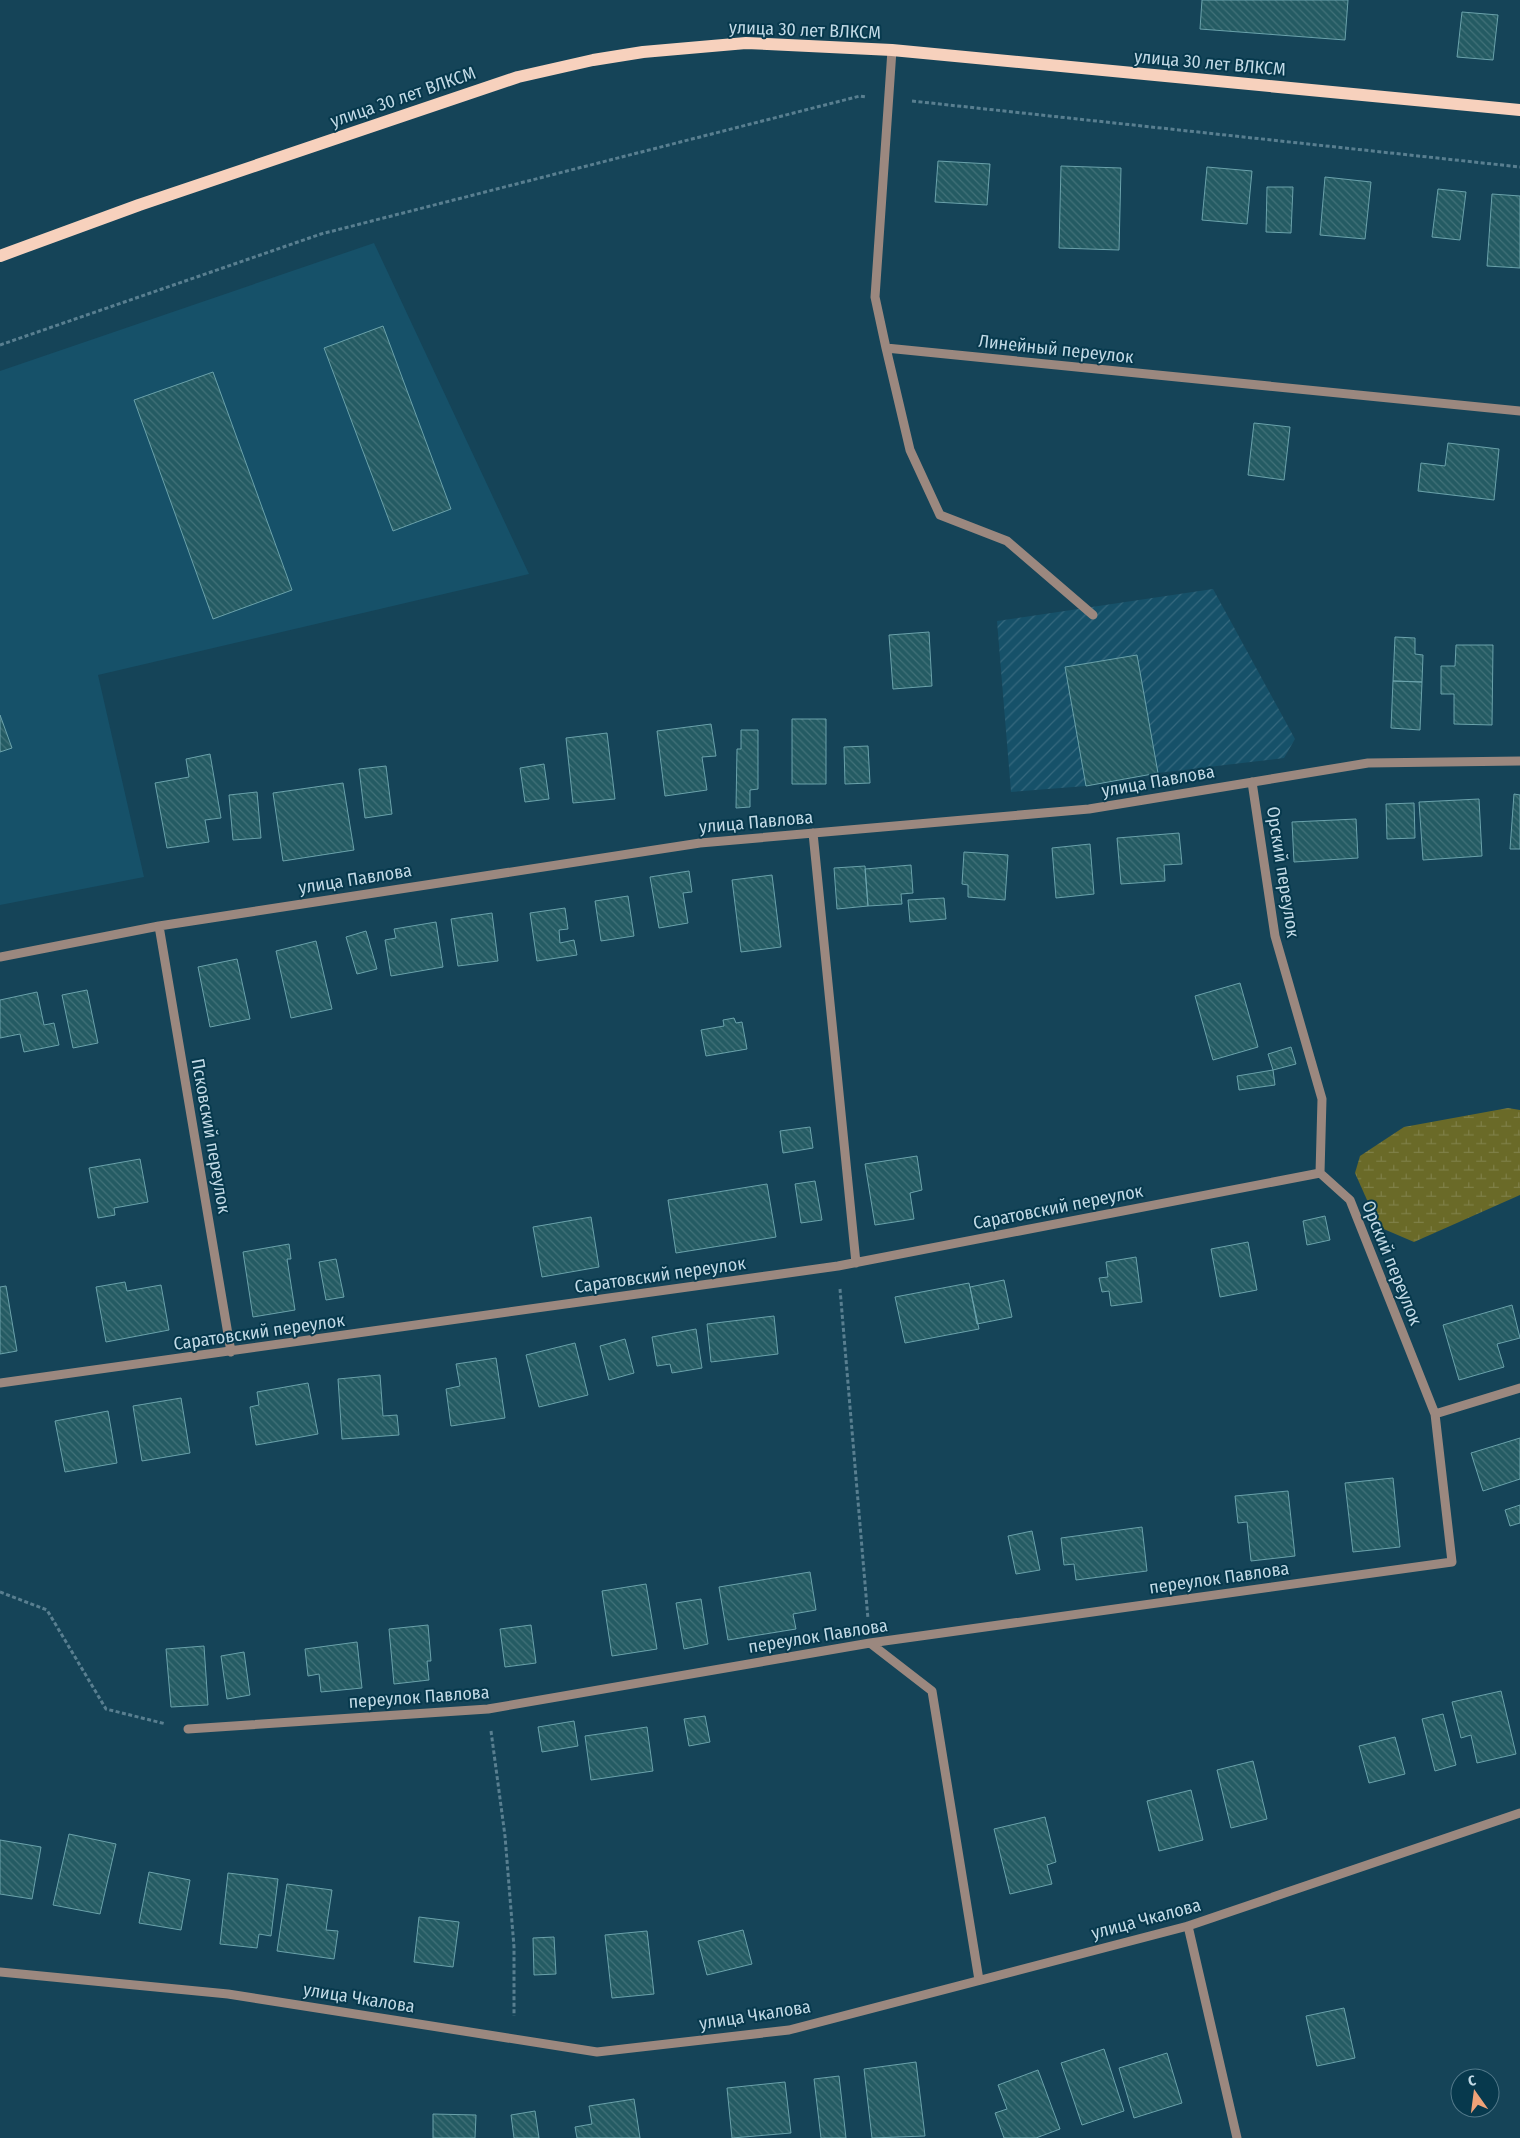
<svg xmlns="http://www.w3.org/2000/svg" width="1520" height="2138" viewBox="0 0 1520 2138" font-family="'Fira Sans Condensed',sans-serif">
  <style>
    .built { fill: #165169 }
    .industrial { fill: url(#industrial-furrows) }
    .wetland { fill: url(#wetland-marsh) }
    .building { fill: url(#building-back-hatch); stroke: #6aa2ab }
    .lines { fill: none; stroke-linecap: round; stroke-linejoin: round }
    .path { stroke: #597f90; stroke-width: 3; stroke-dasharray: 4 2.5; stroke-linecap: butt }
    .minor { stroke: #9b887f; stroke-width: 9 }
    .major { stroke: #f7d1bd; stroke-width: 12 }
    .labels { text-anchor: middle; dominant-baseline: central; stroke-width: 4; stroke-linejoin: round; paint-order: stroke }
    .street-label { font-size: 18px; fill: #c2dae6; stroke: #07394d }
  </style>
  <defs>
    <pattern id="industrial-furrows" width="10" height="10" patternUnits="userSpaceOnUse" patternTransform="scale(1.25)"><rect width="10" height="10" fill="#165169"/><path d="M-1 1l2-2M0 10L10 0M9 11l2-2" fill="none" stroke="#36697e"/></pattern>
    <pattern id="wetland-marsh" width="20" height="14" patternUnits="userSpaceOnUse" patternTransform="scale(1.25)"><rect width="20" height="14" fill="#6a6a28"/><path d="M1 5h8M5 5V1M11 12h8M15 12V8" fill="none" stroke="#7e7f47"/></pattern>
    <pattern id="building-back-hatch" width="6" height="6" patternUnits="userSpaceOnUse" patternTransform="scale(1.25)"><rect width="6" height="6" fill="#245b63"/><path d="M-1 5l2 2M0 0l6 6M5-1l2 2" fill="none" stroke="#427279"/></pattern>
  </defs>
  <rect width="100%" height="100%" fill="#154458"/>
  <path class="built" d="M374 243 529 574 98 675 144 877 0 905V371Z"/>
  <path class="industrial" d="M1213 589 1295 739 1284 758 1158 773 1086 786 1011 792 997 621Z"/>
  <path class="wetland" d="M1508 1108 1520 1110V1195L1414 1242 1379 1227 1355 1173 1360 1156 1404 1127Z"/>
  <path class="building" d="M1202 0H1348L1345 40 1200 29Z
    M1462 12 1498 15 1493 60 1457 57Z
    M938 161 990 164 987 205 935 202Z
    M1061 166 1121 168 1119 250 1059 248Z
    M1207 167 1252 171 1247 224 1202 220Z
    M1325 177 1371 182 1365 239 1320 235Z
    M1267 187H1293L1291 233 1266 232Z
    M1438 189 1466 192 1460 240 1432 237Z
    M1492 194 1520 196V268L1487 266Z
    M383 326 451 509 393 531 324 348Z
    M213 372 292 590 213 619 134 400Z
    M1254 423 1290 427 1284 480 1248 475Z
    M1448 443 1499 449 1494 500 1418 491 1421 463 1445 466Z
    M929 632 932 686 893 689 889 635Z
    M1395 637 1415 638V654L1423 655 1422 682 1393 681Z
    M1456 645H1493L1492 725 1454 724V694H1441V666H1455Z
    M1137 655 1158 773 1086 786 1065 667Z
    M1393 681 1422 682 1420 730 1391 728Z
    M0 715 12 748 0 752Z
    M792 719H826V784H792Z
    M711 724 716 756 702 757 707 790 665 796 657 731Z
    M741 730H758V789L750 790V807L736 808 737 749H741Z
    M607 733 615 799 573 803 566 738Z
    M868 746 870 783 845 784 844 747Z
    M210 754 221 818 205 820 209 842 167 848 155 783 189 777 186 759Z
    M544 764 549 799 525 802 520 768Z
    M386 766 392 814 365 818 359 769Z
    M343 783 354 850 283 861 273 793Z
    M257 792 261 838 233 840 229 795Z
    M1514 794 1520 795V849H1510Z
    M1479 799 1482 856 1423 860 1419 802Z
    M1414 803 1415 838 1387 839 1386 804Z
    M1356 819 1358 858 1294 862 1292 822Z
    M1179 833 1182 864 1164 865 1165 881 1121 884 1117 838Z
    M1090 844 1094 894 1056 898 1052 848Z
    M964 852 1008 855 1005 900 968 897V885L962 884Z
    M911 865 913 893 901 894 902 904 868 906 865 869Z
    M865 866 868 906 837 909 834 868Z
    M689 871 692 892 683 893 688 923 659 928 650 877Z
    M772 875 781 947 741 952 732 880Z
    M628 896 634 936 601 941 595 901Z
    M944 898 946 919 910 922 908 900Z
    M565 908 568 929 559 930 560 943 574 940 577 955 537 961 530 913Z
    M492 913 498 961 458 966 451 919Z
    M436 922 443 967 391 976 385 940 396 938 394 929Z
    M366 931 377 969 357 974 346 937Z
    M316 941 332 1009 291 1018 276 951Z
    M237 959 250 1019 210 1027 198 967Z
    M1240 983 1258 1047 1213 1060 1195 996Z
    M87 990 98 1043 73 1048 62 995Z
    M37 992 44 1025 54 1023 59 1045 24 1052 20 1034 0 1038V1000Z
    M734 1018 736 1023 742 1022 747 1049 706 1056 701 1030 724 1026 723 1020Z
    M1291 1047 1296 1064 1273 1070 1268 1054Z
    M1273 1070 1275 1085 1239 1090 1237 1076Z
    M810 1127 813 1148 783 1153 780 1131Z
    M917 1156 922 1190 910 1193 914 1219 875 1225 865 1164Z
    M140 1159 148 1202 114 1208 115 1215 98 1218 89 1168Z
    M815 1181 822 1220 801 1223 795 1184Z
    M767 1184 776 1237 676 1253 668 1200Z
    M1325 1216 1330 1240 1307 1245 1303 1221Z
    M591 1217 599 1267 542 1277 533 1227Z
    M1248 1242 1257 1290 1220 1297 1211 1249Z
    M289 1244 291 1259H287L295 1310 253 1317 243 1252Z
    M1136 1257 1142 1302 1111 1306 1109 1291 1102 1292 1099 1278 1108 1277 1106 1262Z
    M336 1259 344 1297 326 1300 319 1262Z
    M1004 1280 1012 1317 977 1324 970 1287Z
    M125 1282 127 1291 161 1285 169 1330 106 1342 96 1287Z
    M969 1283 979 1329 905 1343 895 1297Z
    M6 1286 17 1351 0 1354V1287Z
    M1512 1305 1520 1338 1497 1344 1504 1367 1459 1380 1443 1325Z
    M774 1316 778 1354 711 1362 707 1324Z
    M696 1329 702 1368 672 1373 670 1364 657 1366 652 1337Z
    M625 1339 634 1373 609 1380 600 1346Z
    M575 1343 588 1395 539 1407 526 1355Z
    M496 1358 505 1418 451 1426 446 1389 460 1386 456 1364Z
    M380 1375 383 1416 397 1415 399 1435 342 1439 338 1379Z
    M308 1383 318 1434 256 1445 250 1407 259 1405 257 1392Z
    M181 1398 190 1453 142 1461 133 1406Z
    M108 1411 117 1463 65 1472 55 1421Z
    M1520 1438V1479L1483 1491 1471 1453Z
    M1393 1478 1400 1547 1353 1552 1345 1483Z
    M1288 1491 1295 1556 1251 1561 1247 1522 1238 1523 1235 1496Z
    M1520 1505V1523L1510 1526 1505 1510Z
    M1142 1527 1147 1571 1076 1580 1074 1564 1064 1565 1061 1538Z
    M1032 1531 1040 1570 1016 1574 1008 1536Z
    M810 1572 816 1610 793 1614 796 1629 728 1640 719 1587Z
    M646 1584 657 1649 612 1656 602 1591Z
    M701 1599 708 1644 684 1649 676 1603Z
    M428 1625 431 1661H427L429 1680 394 1684 389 1629Z
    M531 1625 536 1663 505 1667 500 1629Z
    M357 1642 362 1688 321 1692 319 1674 308 1676 305 1649Z
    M204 1646 208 1705 171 1707 166 1649Z
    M244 1652 250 1695 227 1699 221 1656Z
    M1501 1691 1516 1754 1477 1763 1471 1735 1461 1738 1452 1702Z
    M1443 1714 1456 1765 1435 1771 1422 1719Z
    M705 1716 710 1742 689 1746 684 1719Z
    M574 1721 578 1746 542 1752 538 1727Z
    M647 1727 653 1771 591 1780 585 1736Z
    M1395 1737 1405 1774 1369 1783 1359 1746Z
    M1253 1761 1267 1819 1231 1828 1217 1770Z
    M1191 1790 1203 1840 1159 1851 1147 1801Z
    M1045 1817 1056 1862 1047 1865 1052 1884 1010 1894 994 1829Z
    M69 1834 116 1844 100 1914 53 1905Z
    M0 1840 41 1847 32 1899 0 1894Z
    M149 1872 190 1880 181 1930 139 1923Z
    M228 1873 278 1879 271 1936 259 1934 257 1948 220 1944Z
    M287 1884 332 1890 326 1930 338 1931 334 1959 277 1951Z
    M419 1917 459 1922 453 1967 414 1962Z
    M743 1930 752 1964 707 1975 698 1941Z
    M647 1931 654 1994 612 1998 605 1935Z
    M554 1937 556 1974 534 1975 533 1938Z
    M1344 2008 1355 2058 1317 2066 1306 2016Z
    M1104 2049 1124 2111 1082 2125 1061 2063Z
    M1167 2053 1182 2103 1134 2118 1119 2068Z
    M916 2062 925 2136 872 2138 864 2069Z
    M1038 2070 1060 2129 1036 2138H1004L995 2113 1007 2109 998 2085Z
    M839 2076 846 2138H821L814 2079Z
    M785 2082 791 2133 732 2138 727 2088Z
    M634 2099 640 2138H577L575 2127 592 2124 589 2106Z
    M535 2111 539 2138H514L511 2115Z
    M433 2114 476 2115 475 2138H433Z"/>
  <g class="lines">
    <path class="path" d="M912 101 1520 167
      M0 345 321 234 860 96 866 97
      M840 1289 868 1619
      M0 1592 47 1610 106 1709 166 1724
      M491 1731 505 1836 514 1947V2016"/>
    <path class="minor" d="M892 50 875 297 886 348 1520 411
      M886 348 910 450 940 515 1007 541 1093 615
      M813 833 856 1263
      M159 926 231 1352
      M0 957 159 926 700 843 1089 809 1368 763 1520 761
      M0 1383 838 1266 1320 1173
      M1435 1414 1520 1388
      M870 1643 932 1691 979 1980
      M188 1729 488 1709 870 1643 1452 1562 1435 1414 1350 1200 1320 1173 1322 1099 1275 936 1252 782
      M1188 1926 1237 2138
      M0 1972 228 1994 597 2052 789 2030 1188 1926 1520 1813"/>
    <path class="major" d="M0 256 139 205 518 77 593 60 643 52 746 43 892 50 1520 110"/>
  </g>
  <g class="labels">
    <g class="street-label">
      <text transform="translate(805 30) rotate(2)">улица 30 лет ВЛКСМ</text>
      <text transform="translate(1210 63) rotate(5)">улица 30 лет ВЛКСМ</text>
      <text transform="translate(403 97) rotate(-19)">улица 30 лет ВЛКСМ</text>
      <text transform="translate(1056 349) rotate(6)">Линейный переулок</text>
      <text transform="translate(1158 781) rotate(-10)">улица Павлова</text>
      <text transform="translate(756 822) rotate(-5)">улица Павлова</text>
      <text transform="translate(1283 872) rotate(81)">Орский переулок</text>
      <text transform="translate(355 879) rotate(-9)">улица Павлова</text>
      <text transform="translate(211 1136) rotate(80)">Псковский переулок</text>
      <text transform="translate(1058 1207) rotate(-11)">Саратовский переулок</text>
      <text transform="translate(1392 1263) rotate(68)">Орский переулок</text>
      <text transform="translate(660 1275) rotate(-8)">Саратовский переулок</text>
      <text transform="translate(259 1332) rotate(-8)">Саратовский переулок</text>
      <text transform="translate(1219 1578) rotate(-8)">переулок Павлова</text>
      <text transform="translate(818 1636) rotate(-9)">переулок Павлова</text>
      <text transform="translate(419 1697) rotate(-4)">переулок Павлова</text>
      <text transform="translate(1146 1919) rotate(-15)">улица Чкалова</text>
      <text transform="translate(359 1998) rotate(9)">улица Чкалова</text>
      <text transform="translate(755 2015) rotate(-9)">улица Чкалова</text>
    </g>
  </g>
  <g transform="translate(1475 2093) rotate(346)"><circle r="24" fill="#07394d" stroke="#52798a"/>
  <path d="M0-4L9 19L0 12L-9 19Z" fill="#f0a278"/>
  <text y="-8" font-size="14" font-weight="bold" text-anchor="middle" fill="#c2dae6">С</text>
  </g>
</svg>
